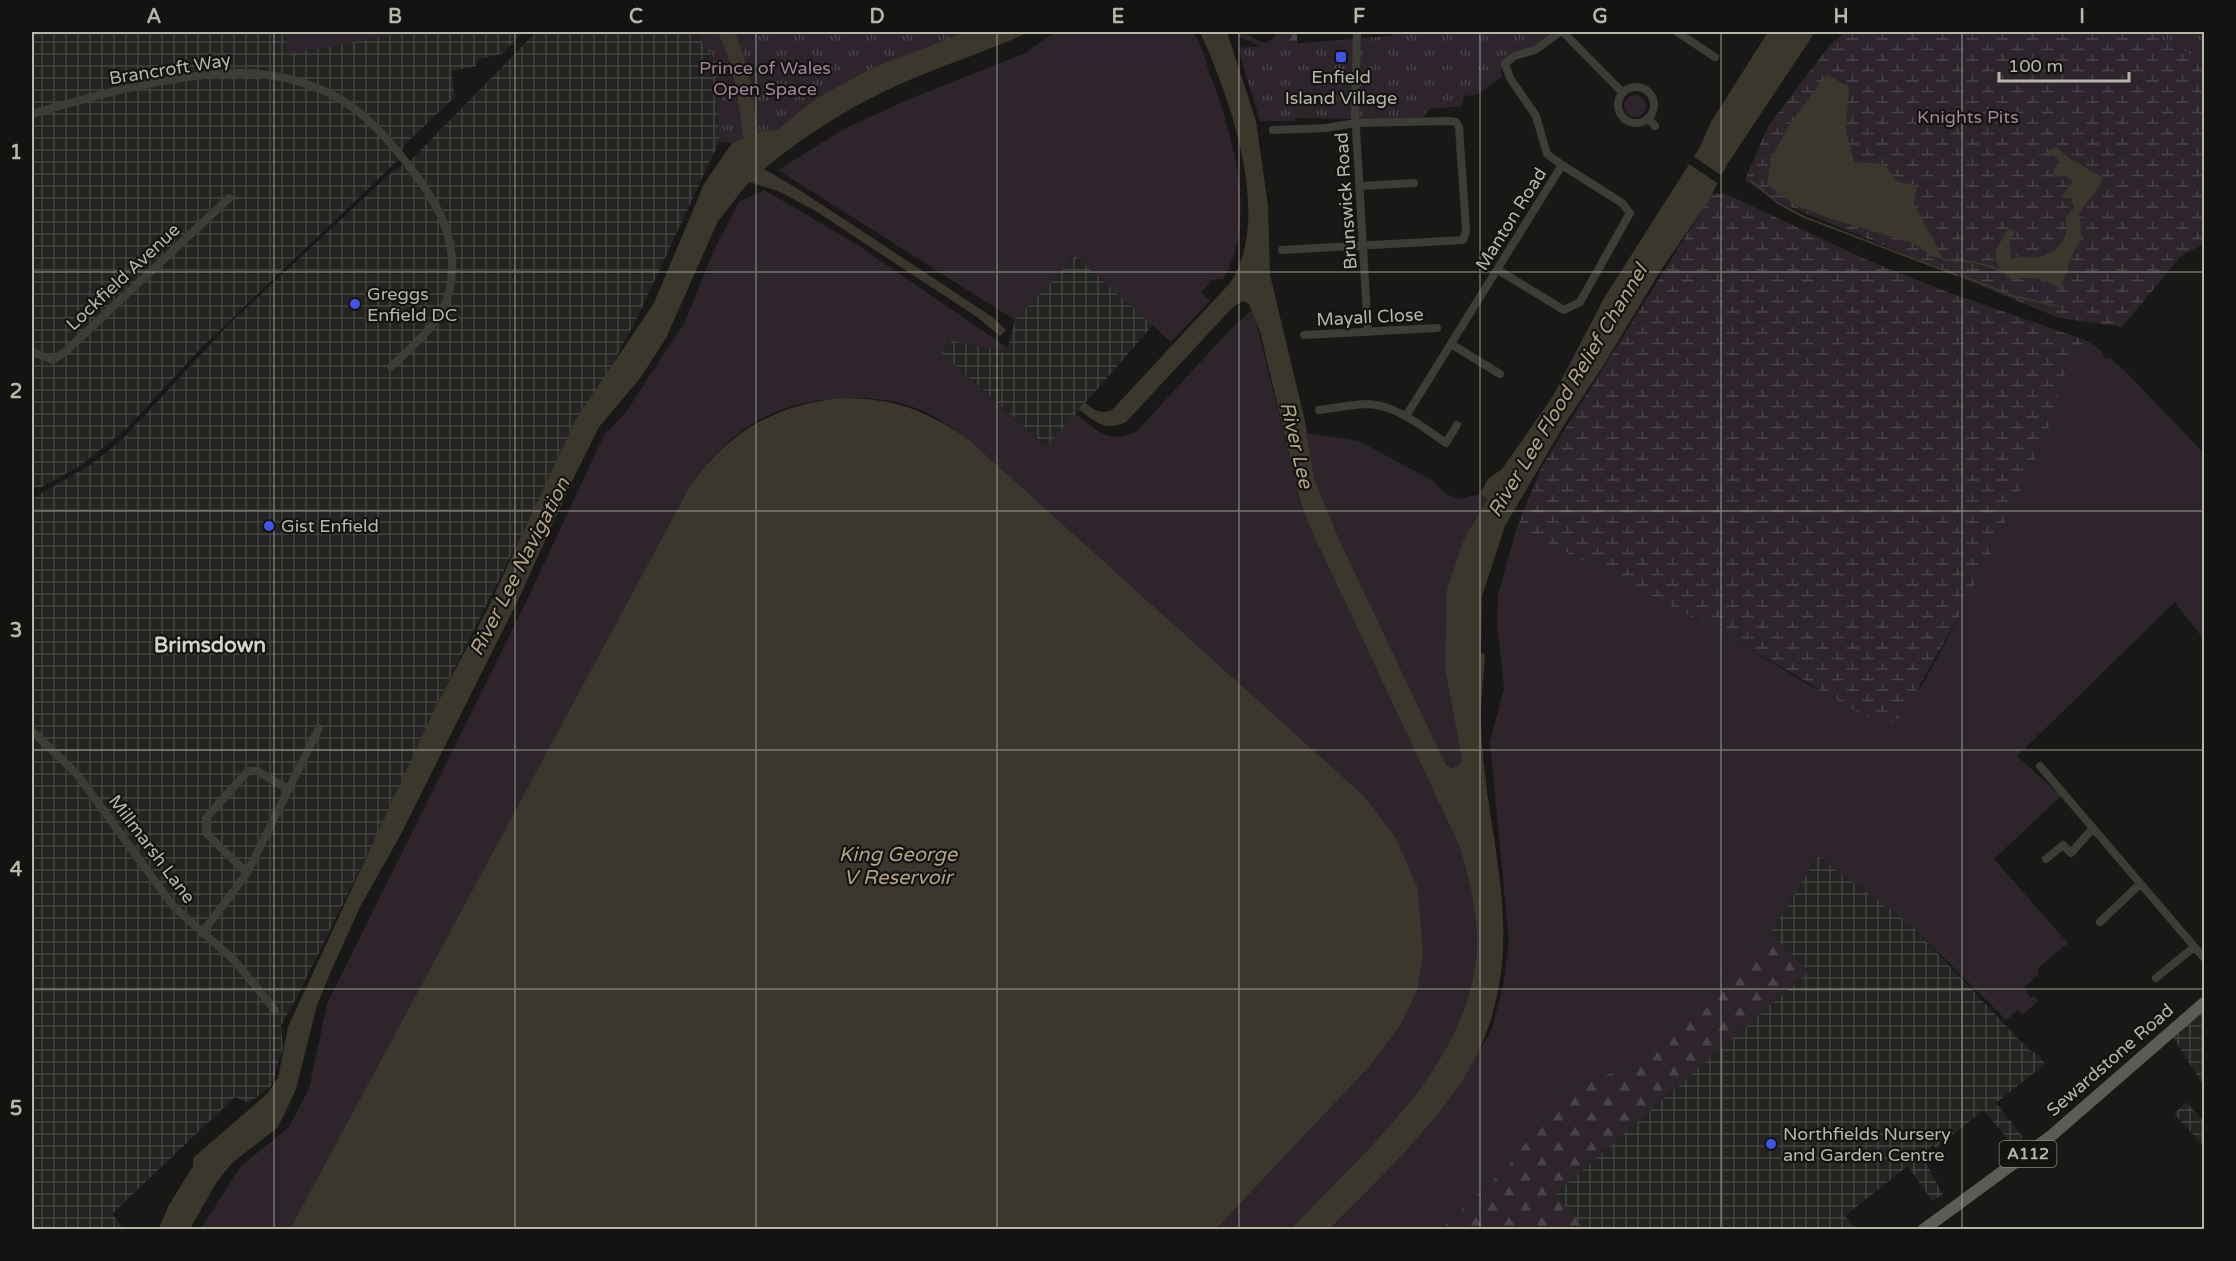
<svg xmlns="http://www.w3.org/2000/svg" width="2236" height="1261" viewBox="0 0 2236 1261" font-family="'Varela Round',sans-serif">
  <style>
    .industrial { fill: url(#industrial-grid) }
    .grass { fill: #2d252b }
    .forest { fill: url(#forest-firs) }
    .wetland { fill: url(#wetland-marsh) }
    .park { fill: url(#park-tufts) }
    .water { fill: #3b372d }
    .pier { fill: #181816 }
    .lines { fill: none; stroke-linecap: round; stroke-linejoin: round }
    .stream { stroke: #3b372d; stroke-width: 2 }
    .river { stroke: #3b372d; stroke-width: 15 }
    .minor { stroke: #3d3d38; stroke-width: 8 }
    .primary { stroke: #5c5c54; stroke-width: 12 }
    .grid { fill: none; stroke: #b7b6a9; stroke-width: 1.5; stroke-opacity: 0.55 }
    .poi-dot { fill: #4054e6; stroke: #131311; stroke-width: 2 }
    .labels { text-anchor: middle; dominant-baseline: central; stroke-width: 4.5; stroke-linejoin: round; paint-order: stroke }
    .shield { fill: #131311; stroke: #86857b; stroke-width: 1.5 }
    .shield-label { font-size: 16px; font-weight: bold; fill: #b7b6a9 }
    .park-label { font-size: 18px; fill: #a18298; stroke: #131311 }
    .street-label { font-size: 18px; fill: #b7b6a9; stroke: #131311 }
    .poi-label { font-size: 18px; fill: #b7b6a9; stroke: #131311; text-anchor: start }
    .water-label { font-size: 20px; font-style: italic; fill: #b0a283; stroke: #131311 }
    .quarter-label { font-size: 21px; font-weight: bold; fill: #d4d3ca; stroke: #131311 }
    .neatline { fill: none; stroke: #b7b6a9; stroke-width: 2 }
    .grid-label { font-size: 20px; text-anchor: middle; font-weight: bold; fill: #b7b6a9 }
  </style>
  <defs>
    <pattern id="industrial-grid" width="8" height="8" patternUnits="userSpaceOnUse" patternTransform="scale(1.5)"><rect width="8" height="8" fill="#242522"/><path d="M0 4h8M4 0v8" fill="none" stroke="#42423f"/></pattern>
    <pattern id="forest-firs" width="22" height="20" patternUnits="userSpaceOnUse" patternTransform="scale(1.5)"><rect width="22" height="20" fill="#2d252b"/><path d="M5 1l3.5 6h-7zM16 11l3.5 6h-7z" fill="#494247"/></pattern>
    <pattern id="wetland-marsh" width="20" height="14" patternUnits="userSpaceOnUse" patternTransform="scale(1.5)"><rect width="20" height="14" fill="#2d252b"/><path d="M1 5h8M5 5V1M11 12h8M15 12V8" fill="none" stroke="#494247"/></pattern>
    <pattern id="park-tufts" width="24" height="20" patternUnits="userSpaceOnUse" patternTransform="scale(1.5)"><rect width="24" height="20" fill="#2d252b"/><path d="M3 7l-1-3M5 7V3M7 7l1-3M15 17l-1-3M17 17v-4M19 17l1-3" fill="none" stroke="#494247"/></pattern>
  </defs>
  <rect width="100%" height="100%" fill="#181816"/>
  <path class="industrial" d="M32 32H523L502 54 479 59 476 66 451 71 455 97 405 144 398 160 202 347 127 428 80 466 40 488 32 487Z
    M536 32H696L716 63 719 142 637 318 516 546 438 702 409 770 297 997 281 1025 283 1048 271 1086 249 1103 235 1097 112 1214 124 1229 32 1230V499L90 465 122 440 230 323 392 172 413 158Z
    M1075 256 1153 325 1047 447 940 352 952 340 1004 352 1008 348 1015 320Z
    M1818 856 1910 924 2028 1049 2039 1055 2045 1064 1996 1103 2023 1137 2013 1146 1984 1110 1936 1148 1933 1145 1922 1155 1943 1195 1932 1201 1908 1166 1845 1216 1856 1229H1585L1555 1194 1809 971 1770 933Z
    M2204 1009V1084L2203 1085 2171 1034Z
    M2186 1102 2204 1121V1146L2174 1114Z"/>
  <path class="grass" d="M285 32H409L287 54Z
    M1055 32H1193C1201 43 1205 60 1210 74 1232 134 1259 219 1223 279L1212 280 1201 292 1210 301 1171 342 1075 256 1015 320 778 170 846 128 907 100 1025 53Z
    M1624 106a11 11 0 1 1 22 0a11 11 0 1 1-22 0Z
    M764 190 853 242 1008 348 1004 352 952 340 940 352 1046 447 1075 414C1099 431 1107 444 1136 432L1228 332 1253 309 1300 500 1308 523 1459 845C1469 878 1478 913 1477 948 1471 1065 1366 1149 1291 1229H1216L1367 1069 1401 1025 1418 988 1423 953 1418 888 1396 838 1364 796 968 439C953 429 938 417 921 410 871 389 795 395 749 426 727 440 707 463 691 484L290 1229 200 1230 241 1166 289 1127 309 1089 327 1004 529 596 604 435 626 412 685 322 714 250 739 202Z
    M2085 340 2102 351 2105 359 2110 358 2124 370 2204 453V640L2175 602 2017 756 2061 796 1994 859 2068 943 2038 968V975L2024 987 2030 998 2034 996 2038 1001 2022 1015 2018 1010 2006 1020 1910 924 1818 856 1770 933 1699 997 1638 1064 1565 1089 1509 1165 1441 1229 1330 1230 1450 1098 1491 1031 1503 987 1509 942 1490 742 1504 688 1497 624 1498 595 1517 527 1727 635 1812 687 1902 716 1919 686 1921 687 1966 604 2046 437 2068 365Z
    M1307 433 1359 441 1433 481 1446 494 1458 499 1480 494 1487 499 1464 539 1462 759 1459 766 1452 768 1446 765 1339 539 1314 479Z"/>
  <path class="forest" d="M1237 32C1249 31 1255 42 1267 43L1279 32H1297V48L1263 47 1239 37Z
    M1770 933 1809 971 1555 1194 1585 1229H1441L1509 1165 1565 1089 1638 1064 1699 997Z"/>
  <path class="wetland" d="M1845 32H2204V244L2182 255 2122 327 2059 318 1774 200 1745 180 1768 126 1829 46Z
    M1724 193 1867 260 1945 291 2085 340 2068 365 2046 437 1966 604 1902 716 1883 727 1727 635 1517 527 1542 466 1712 194Z"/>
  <path class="park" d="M696 32H967L814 100 777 130 762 131 731 143 719 142 716 63Z
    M1395 32H1554C1548 37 1541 43 1534 47 1518 54 1497 54 1502 77L1476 95 1464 96 1462 106 1429 109 1421 120 1295 118V121H1260L1238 48 1391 36Z
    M2148 32H2204V61Z"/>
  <path class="water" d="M966 32H1029C989 51 946 64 905 82 854 104 806 134 764 169L798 189 991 316 1006 330 1000 336 977 317 814 210 778 191 749 182 718 221 666 338 641 377 599 427 571 483 521 594 401 834 360 907 332 969 317 1005 296 1089 285 1113 277 1128 232 1163 216 1183 190 1229 158 1230 169 1205 193 1166V1158L267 1094 278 1078 288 1027 438 702 488 608 576 419 654 303 704 184 732 143 762 131 777 130 814 100 870 69Z
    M1200 32H1227L1256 121 1268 206 1270 275 1305 421 1314 479 1339 539 1446 765 1452 768 1459 766 1462 759 1445 667 1447 590 1464 539 1487 499 1480 494 1488 479 1502 469 1553 396 1604 298 1700 147 1711 122 1768 32H1815L1728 163 1709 200 1661 270 1603 366 1564 425 1505 526 1482 596 1481 653 1485 654C1484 674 1481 696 1481 717 1482 832 1530 929 1482 1044 1454 1110 1379 1177 1330 1229H1291C1366 1149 1470 1065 1477 948 1478 913 1469 878 1459 845L1308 523 1300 500 1260 331 1249 304 1243 301 1233 307 1126 422C1106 432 1094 422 1079 409L1084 402C1094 410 1100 415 1112 410L1230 283C1274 217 1229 96 1200 32Z
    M1826 75 1849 86 1846 131 1854 162 1884 164 1898 182 1917 185 1914 204 1944 260 1931 256 1913 243 1831 219 1795 205 1767 185 1771 158 1791 122Z
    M2056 147 2069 158 2102 177 2099 187 2079 213 2082 239 2072 255 2060 289C2043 277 2031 276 2011 280 1988 260 1994 253 2008 229L2015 232 2010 241 2011 259C2026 254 2028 259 2039 257 2059 253 2071 236 2065 218L2074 208 2071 198H2061L2073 181 2066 176 2053 177 2054 169 2060 163 2054 156 2046 153Z
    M840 398C894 398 923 409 968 439L1364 796 1396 838 1418 888 1423 953 1418 988 1401 1025 1367 1069 1216 1229H290L691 484C732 430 773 406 840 398Z"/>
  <path class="pier" d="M1691 155 1724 177 1720 185 1686 162Z"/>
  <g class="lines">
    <path class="stream" d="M1751 181 1778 203 1804 217 1956 275
      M1944 260 1973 262 1996 268
      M1965 277 2013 296 2057 306"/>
    <path class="river" d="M726 32C744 69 747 112 753 153"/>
    <path class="minor" d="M1357 32 1355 112 1368 332
      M1563 32 1623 93
      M1677 32 1715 57
      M1618 105a18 18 0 1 1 36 0a18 18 0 1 1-36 0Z
      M32 114C95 95 204 65 269 75 296 79 327 89 349 105 382 127 434 192 446 229 453 250 454 272 449 292 441 324 413 345 391 367
      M1648 118 1655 126
      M1273 130 1326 128 1356 123 1447 121 1456 122 1459 127 1466 231 1463 240 1282 250
      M1360 186 1414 183
      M1498 270 1564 310 1580 302 1630 213 1622 203 1562 165
      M1304 335 1437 328
      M1451 344 1500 374
      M32 352 53 360 66 351 229 198
      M1319 410C1334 408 1350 405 1366 404 1395 404 1423 427 1446 443L1457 425
      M1406 416 1562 165 1547 154 1536 116 1510 78 1505 64 1514 56 1535 50 1560 32
      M32 731 77 774 173 906 234 960 275 1010
      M2040 766 2204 958
      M2046 859 2063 845 2071 853 2093 828
      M247 873 206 833V818L248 771H257L288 789
      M2100 922 2140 884
      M202 933 247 873 319 728
      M2156 978 2194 947"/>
    <path class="primary" d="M1923 1230 2051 1136 2204 1003"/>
  </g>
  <path class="grid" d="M274 32V1230M515 32V1230M756 32V1230M997 32V1230M1239 32V1230M1480 32V1230M1721 32V1230M1962 32V1230M32 272H2204M32 511H2204M32 750H2204M32 989H2204"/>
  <g class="poi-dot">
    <rect x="1335" y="51" width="12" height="12" rx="3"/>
    <circle cx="355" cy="304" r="6"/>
    <circle cx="269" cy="526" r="6"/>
    <circle cx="1771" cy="1144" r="6"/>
  </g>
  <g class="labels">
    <rect class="shield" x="1999.5" y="1141" width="57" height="26" rx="4.5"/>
    <g class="shield-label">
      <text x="2028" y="1154">A112</text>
    </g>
    <g class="park-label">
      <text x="765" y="68">Prince of Wales<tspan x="765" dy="21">Open Space</tspan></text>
      <text x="1968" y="117">Knights Pits</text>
    </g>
    <g class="street-label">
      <text transform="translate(170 69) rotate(-9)">Brancroft Way</text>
      <text transform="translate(1346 201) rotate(-94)">Brunswick Road</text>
      <text transform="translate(1511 219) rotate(-58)">Manton Road</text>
      <text transform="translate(123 277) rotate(-43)">Lockfield Avenue</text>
      <text transform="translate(1370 317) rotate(-3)">Mayall Close</text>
      <text transform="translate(152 849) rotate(53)">Millmarsh Lane</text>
      <text transform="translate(2110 1060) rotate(-41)">Sewardstone Road</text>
    </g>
    <g class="poi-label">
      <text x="1341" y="77" text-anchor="middle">Enfield<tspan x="1341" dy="21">Island Village</tspan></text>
      <text x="367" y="294">Greggs<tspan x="367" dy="21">Enfield DC</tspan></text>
      <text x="281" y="526">Gist Enfield</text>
      <text x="1783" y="1134">Northfields Nursery<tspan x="1783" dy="21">and Garden Centre</tspan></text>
    </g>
    <g class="water-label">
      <text transform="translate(1568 391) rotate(-59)">River Lee Flood Relief Channel</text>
      <text transform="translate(1296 445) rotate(77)">River Lee</text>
      <text transform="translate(520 567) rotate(-63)">River Lee Navigation</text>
      <text x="898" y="855">King George<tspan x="898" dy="23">V Reservoir</tspan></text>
    </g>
    <g class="quarter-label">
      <text x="210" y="645">Brimsdown</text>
    </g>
  </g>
  <rect width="2236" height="1261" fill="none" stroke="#131311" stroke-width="66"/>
  <path d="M1999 72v9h130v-9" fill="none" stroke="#b7b6a9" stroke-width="3"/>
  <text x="2008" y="72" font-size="18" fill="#b7b6a9" stroke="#131311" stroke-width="4.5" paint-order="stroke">100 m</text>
  <rect x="33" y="33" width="2170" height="1195" class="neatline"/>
  <g class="grid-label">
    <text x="154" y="23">A</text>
    <text x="395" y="23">B</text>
    <text x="636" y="23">C</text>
    <text x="877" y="23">D</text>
    <text x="1118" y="23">E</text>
    <text x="1359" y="23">F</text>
    <text x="1600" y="23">G</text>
    <text x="1841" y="23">H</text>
    <text x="2082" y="23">I</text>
    <text x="16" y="159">1</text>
    <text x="16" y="398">2</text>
    <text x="16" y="637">3</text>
    <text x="16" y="876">4</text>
    <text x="16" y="1115">5</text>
  </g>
</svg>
